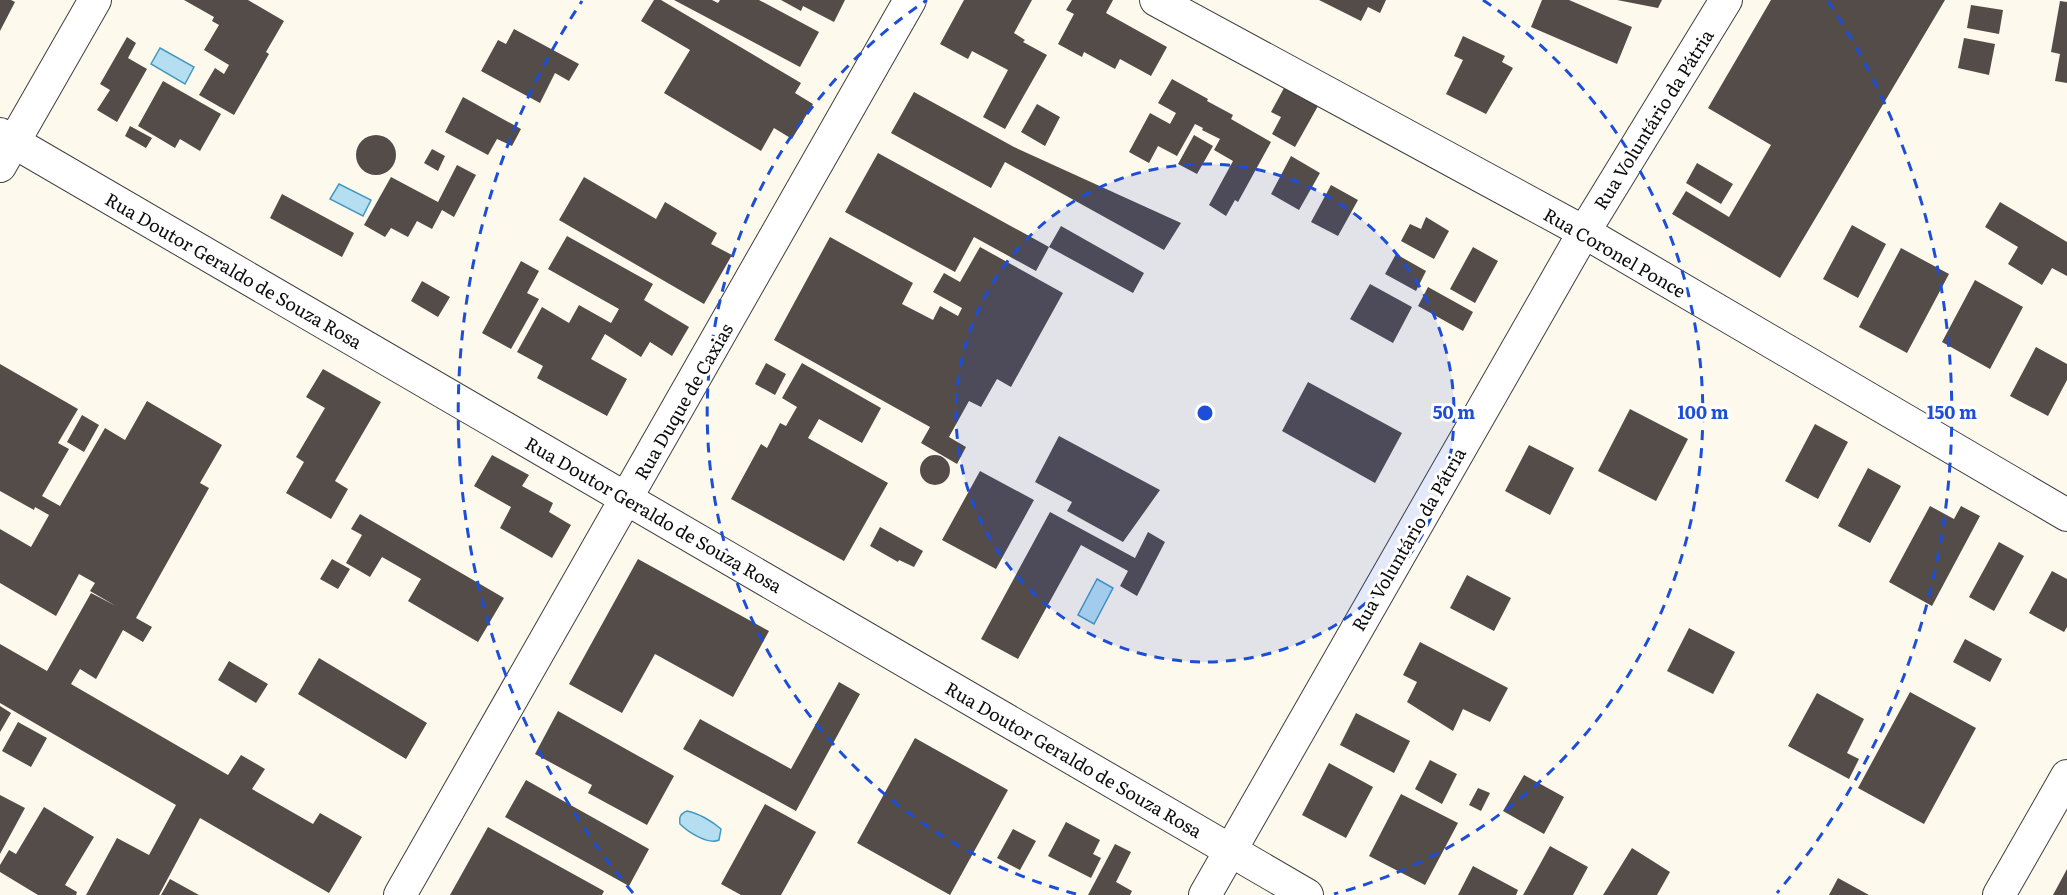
<svg xmlns="http://www.w3.org/2000/svg" width="2067" height="895" viewBox="0 0 2067 895" font-family="Literata,serif">
  <style>
    .water { fill: #b5dff0; stroke: #4399c1; stroke-width: 1.5 }
    .building { fill: #544c49 }
    .lines { fill: none; stroke-linecap: round; stroke-linejoin: round }
    .minor-casing { stroke: #3f3f3f; stroke-width: 34 }
    .minor { stroke: #fff; stroke-width: 32 }
    .ring { fill: none; stroke: #1d4ed8; stroke-width: 3; stroke-dasharray: 10 8 }
    .labels { text-anchor: middle; dominant-baseline: central; stroke-width: 6; stroke-linejoin: round; paint-order: stroke }
    .street-label { font-size: 18px; fill: #0c0c0c; stroke: #fff }
    .centre { fill: #1d4ed8; stroke: #fff; stroke-width: 3 }
    .ring-label { font-size: 18px; text-anchor: middle; font-weight: bold; fill: #1d4ed8; stroke: #fff; stroke-width: 6; stroke-linejoin: round; paint-order: stroke }
  </style>
  <rect width="100%" height="100%" fill="#fdf9ec"/>
  <path class="water" d="M160 48 194 67 185 84 151 64Z
    M339 184 371 200 363 216 330 199Z
    M1097 579 1113 588 1094 624 1078 615Z
    M687 811C698 813 712 821 721 829L719 840C708 845 688 832 680 824 679 817 680 814 687 811Z"/>
  <path class="building" d="M0 0H11L15 2 0 31Z
    M184 0H248L284 21 266 52 269 54 234 115 199 95 215 68 224 74 229 65 204 50 219 25 212 21 214 17Z
    M654 0H661L801 83 795 93 813 104 792 139 774 128 761 151 664 93 690 50 641 21Z
    M674 0H712L718 3 720 0H759L819 32 800 67Z
    M781 0H845L834 22 803 6 801 11Z
    M964 0H1032L1014 33 1025 40 1023 42 1047 55 1005 129 983 117 1008 70 972 51 968 59 940 44Z
    M1072 0H1113L1106 13 1167 47 1151 76 1120 59 1115 69 1084 52 1082 57 1058 44 1074 14 1066 10Z
    M1319 0H1386L1380 13 1368 7 1361 21Z
    M1542 0H1569L1632 27 1617 64 1531 27Z
    M1617 0H1662L1658 8Z
    M1771 0H1945L1780 278 1672 214 1686 191 1729 217 1771 145 1708 108Z
    M2060 1 2067 2V83L2055 81 2060 54 2051 52Z
    M1971 5 2003 10 1999 34 1967 28Z
    M514 29 579 64 569 81 555 73 540 103 481 71 498 40 506 44Z
    M1463 36 1505 56 1502 62 1513 68 1486 114 1446 94 1463 60 1454 56Z
    M127 37 136 43 128 58 147 69 117 122 97 110 110 90 100 84Z
    M1964 38 1995 44 1989 75 1958 68Z
    M1172 79 1208 99 1207 101 1233 115 1231 119 1271 142 1238 202 1235 200 1226 216 1209 205 1233 161 1214 150 1220 139 1202 130 1203 128 1195 124 1177 156 1158 146 1149 163 1129 152 1150 113 1170 124 1176 113 1158 103Z
    M163 81 221 114 200 151 180 139 175 148 138 126Z
    M1284 88 1318 106 1295 147 1272 134 1281 117 1271 112Z
    M914 92 1014 147 1181 223 1164 250 1005 162 991 188 891 133Z
    M463 97 521 129 512 146 497 139 488 155 445 132Z
    M1037 104 1060 117 1045 146 1021 132Z
    M130 126 152 138 146 148 125 136Z
    M1194 135 1213 146 1197 174 1178 164Z
    M356 155a20 20 0 1 1 40 0a20 20 0 1 1-40 0Z
    M432 149 445 156 438 171 424 163Z
    M878 153 1049 247 1036 271 974 237 955 272 845 212Z
    M1291 156 1320 173 1299 210 1271 194Z
    M1697 163 1733 184 1721 204 1686 183Z
    M457 165 476 175 454 217 442 210 432 229 417 221 408 237 391 228 385 237 364 225 391 177 438 202Z
    M584 177 656 219 665 202 717 233 711 244 732 255 704 304 559 220Z
    M1331 185 1358 200 1338 236 1311 222Z
    M282 194 354 233 342 257 270 218Z
    M2000 202 2067 242V276L2052 268 2042 285 2008 264 2018 247 1985 227Z
    M1426 217 1449 231 1434 259 1401 241 1410 224 1421 229Z
    M1852 225 1886 244 1858 298 1823 279Z
    M1061 226 1144 273 1133 293 1049 247Z
    M567 236 653 284 644 300 689 327 672 356 650 342 641 357 605 334 591 359 627 379 607 416 537 378 543 366 517 352 542 307 569 323 579 305 611 323 619 309 548 269Z
    M830 237 913 283 902 304 933 320 940 306 958 316 962 308 933 292 944 273 960 282 980 247 1063 293 1011 387 997 379 981 407 969 401 949 437 966 447 957 464 921 443 930 427 774 340Z
    M1473 247 1498 261 1475 303 1450 289Z
    M1901 248 1949 274 1907 353 1859 327Z
    M1396 254 1426 271 1416 291 1385 274Z
    M521 261 539 271 527 293 539 299 511 349 482 333Z
    M1975 280 2023 307 1990 369 1942 342Z
    M422 281 450 297 438 317 411 301Z
    M1370 284 1412 307 1393 343 1350 319Z
    M1428 287 1473 312 1463 331 1418 306Z
    M2036 347 2067 364V380L2048 416 2010 396Z
    M766 363 786 374 775 395 755 384Z
    M802 363 881 408 862 443 819 419 808 438 888 483 844 561 731 499 761 444 767 448 780 423 786 426 797 407 782 398Z
    M0 364 78 409 58 443 69 449 42 496 60 506 105 428 125 440 147 401 222 445 200 483 209 488 136 618 152 627 143 642 123 630 96 679 80 669 71 684 228 775 241 755 265 769 252 789 313 824 320 813 362 837 329 893 200 818 159 895H86L117 838 149 855 176 805 0 703V644L47 671 91 593 116 606 90 591 95 583 79 574 56 616 0 583V529L31 547 49 515 35 507 34 510 0 491Z
    M323 369 381 402 335 481 348 489 331 519 286 493 304 462 296 457 325 408 306 397Z
    M1308 382 1402 433 1375 483 1282 431Z
    M1630 409 1688 439 1656 501 1598 471Z
    M82 415 99 425 84 452 67 442Z
    M1815 424 1848 442 1818 499 1785 481Z
    M1059 436 1160 490 1123 542 1067 511 1072 502 1035 482Z
    M1529 445 1574 468 1550 515 1505 491Z
    M492 455 529 475 522 486 553 503 549 512 571 525 552 558 500 528 511 507 474 486Z
    M920 470a15 15 0 1 1 30 0a15 15 0 1 1-30 0Z
    M1868 468 1901 486 1870 543 1838 526Z
    M980 471 1034 500 996 569 942 540Z
    M1930 506 1954 519 1961 506 1980 516 1932 606 1889 582Z
    M1050 512 1135 558 1148 532 1165 542 1137 596 1120 586 1128 571 1081 545 1018 659 981 639Z
    M360 514 504 598 478 642 408 601 421 579 382 557 370 577 346 563 362 535 351 529Z
    M880 527 923 551 914 567 899 560 898 562 870 546Z
    M1999 542 2024 556 1994 611 1969 597Z
    M332 559 350 569 338 589 320 579Z
    M638 559 769 631 733 697 655 654 622 713 569 684Z
    M2052 571 2067 579V627L2064 632 2029 613Z
    M1467 575 1511 598 1494 631 1450 608Z
    M1689 628 1735 652 1713 694 1667 671Z
    M1965 639 2002 659 1990 682 1953 662Z
    M1420 642 1508 688 1490 722 1463 709 1453 731 1407 702 1417 682 1403 675Z
    M319 658 427 723 406 759 298 694Z
    M229 661 268 684 256 703 218 680Z
    M839 682 860 694 796 811 683 749 700 719 791 769Z
    M1910 692 1976 728 1924 824 1858 788Z
    M1817 693 1864 719 1847 753 1859 759 1849 779 1788 746Z
    M0 706 11 713 0 732Z
    M558 711 674 776 647 825 588 793 592 785 535 754Z
    M1356 713 1410 741 1394 773 1340 745Z
    M18 722 47 738 31 767 2 751Z
    M915 738 1008 790 950 895 857 843Z
    M1430 760 1457 774 1442 804 1415 789Z
    M1329 763 1373 787 1346 838 1302 815Z
    M1524 775 1564 797 1544 834 1503 811Z
    M526 780 649 849 629 886 505 817Z
    M1478 788 1490 793 1481 811 1469 805Z
    M1401 794 1458 823 1425 885 1369 856Z
    M0 795 25 808 0 854Z
    M765 804 816 832 781 895H741L721 884Z
    M44 807 94 837 65 885 77 892 76 895H38L0 872V865L9 850 16 854Z
    M1066 822 1100 840 1093 854 1101 858 1091 878 1048 856Z
    M488 827 604 891 602 895H450Z
    M1013 829 1036 841 1020 870 997 858Z
    M1115 844 1131 852 1116 882 1132 891 1130 895H1088Z
    M1550 846 1588 867 1573 895H1523Z
    M1632 848 1670 872 1657 895H1603Z
    M1473 866 1518 890 1516 895H1458Z
    M2067 869V895H2053Z
    M1838 878 1869 895H1829Z
    M170 879 199 895H161Z"/>
  <g class="lines">
    <defs>
      <path id="minor" d="M1156 0 1584 232 2067 515
        M0 134 1307 895
        M0 166 95 0
        M400 895 910 0
        M1205 895 1584 232 1726 0
        M1999 895 2067 776"/>
    </defs>
    <use href="#minor" class="minor-casing"/>
    <use href="#minor" class="minor"/>
  </g>
  <circle cx="1205" cy="413" r="249" fill="#1d4ed8" fill-opacity=".12"/>
  <g class="ring">
    <circle cx="1205" cy="413" r="249"/>
    <path d="M1076 894A498 498 0 0 1 927 0M1483 0A498 498 0 0 1 1334 894"/>
    <path d="M633 893A747 747 0 0 1 582 1M1828 1A747 747 0 0 1 1777 893"/>
  </g>
  <g class="labels">
    <g class="street-label">
      <text transform="translate(1653 119) rotate(-58)">Rua Voluntário da Pátria</text>
      <text transform="translate(1615 252) rotate(30)">Rua Coronel Ponce</text>
      <text transform="translate(234 270) rotate(30)">Rua Doutor Geraldo de Souza Rosa</text>
      <text transform="translate(683 401) rotate(-60)">Rua Duque de Caxias</text>
      <text transform="translate(654 514) rotate(30)">Rua Doutor Geraldo de Souza Rosa</text>
      <text transform="translate(1408 539) rotate(-60)">Rua Voluntário da Pátria</text>
      <text transform="translate(1074 759) rotate(30)">Rua Doutor Geraldo de Souza Rosa</text>
    </g>
  </g>
  <circle cx="1205" cy="413" r="9" class="centre"/>
  <g class="ring-label">
    <text x="1454" y="419">50 m</text>
    <text x="1703" y="419">100 m</text>
    <text x="1952" y="419">150 m</text>
  </g>
</svg>
